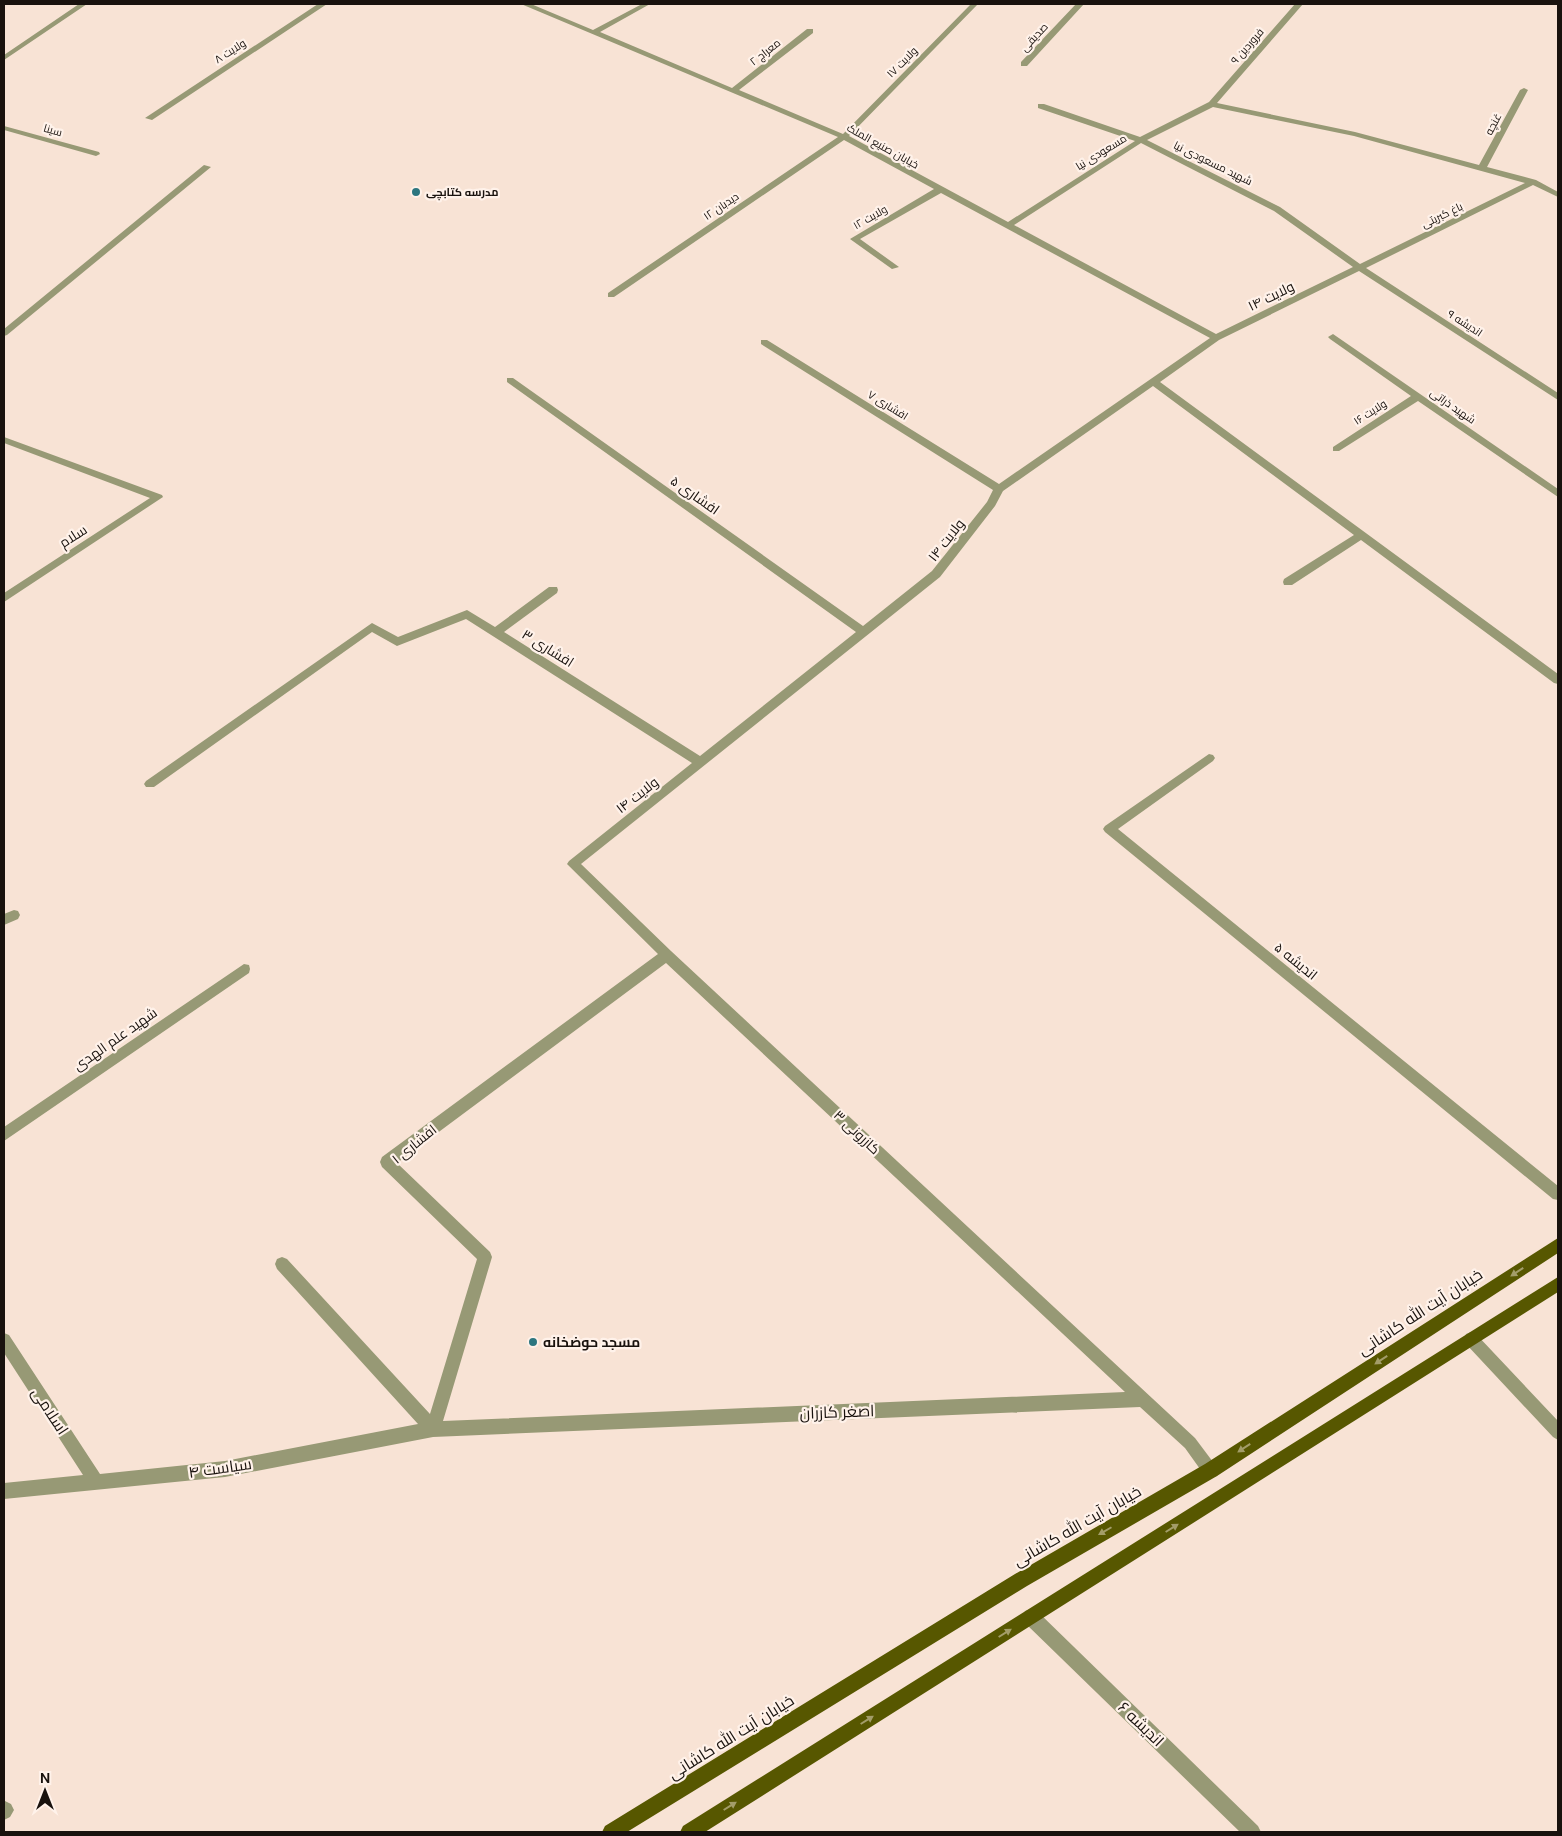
<svg xmlns="http://www.w3.org/2000/svg" width="1562" height="1836" viewBox="0 0 1562 1836" font-family="'DM Sans',Cairo,sans-serif">
  <style>
    .lines { fill: none; stroke-linecap: round; stroke-linejoin: round }
    .minor { fill: #979975; fill-rule: evenodd }
    .major { fill: #575700; fill-rule: evenodd }
    .oneway { fill: #a39d69 }
    .poi-dot { fill: #2d767f; stroke: #fff2ea; stroke-width: 2 }
    .labels { text-anchor: middle; dominant-baseline: central; stroke-width: 4.5; stroke-linejoin: round; paint-order: stroke }
    .far-street-label { font-size: 11px; fill: #19120e; stroke: #fff2ea }
    .far-poi-label { font-size: 11px; font-weight: bold; fill: #19120e; stroke: #fff2ea; text-anchor: start }
    .street-label { font-size: 14px; fill: #19120e; stroke: #fff2ea }
    .poi-label { font-size: 14px; font-weight: bold; fill: #19120e; stroke: #fff2ea; text-anchor: start }
    .near-street-label { font-size: 16px; fill: #19120e; stroke: #fff2ea }
  </style>
  <rect width="100%" height="100%" fill="#f8e3d5"/>
  <g class="lines">
    <path class="minor" d="M79 4H87L4 60V55Z
      M318 4H327L152 120 145 118Z
      M521 4H531L593 30 642 4H650L600 32 732 88 807 29H813V33L739 90 843 134 971 4H978L849 136 1008 222 1135 141 1038 108V104H1044L1140 137 1209 102 1295 4H1303L1217 103 1355 132 1479 165 1520 90 1524 88 1528 90 1487 167 1536 180 1558 192V197L1533 185 1366 268 1558 393V400L1359 271 1219 340 1160 382 1558 674V684L1554 683 1361 540 1292 585H1284L1283 582 1284 579 1354 535 1153 386 1003 491 995 506 940 577 581 864 671 951 1195 1438 1219 1470 1217 1476 1211 1478 1205 1476 1185 1448 1140 1407 433 1437 225 1477 4 1499V1483L83 1475 4 1353V1333L9 1335 100 1474 225 1461 418 1424 277 1269 275 1264 277 1259 282 1257 287 1259 430 1414 477 1259 382 1167 380 1162 382 1157 658 954 567 864 569 861 692 763 466 619 397 646 372 632 154 787H146L144 784 146 781 372 623 398 637 467 610 495 627 549 587H557L558 590 557 593 504 632 700 756 856 632 507 382V378H513L863 626 932 571 987 502 993 490 761 344V340H767L999 484 1210 338 941 193 860 239 899 267 892 269 850 239 934 189 844 140 614 297H608V293L838 137ZM1213 107 1354 136 1525 183 1360 264 1280 207 1147 140ZM1141 143 1274 211 1353 267 1216 334 1014 225ZM666 963 1125 1392 443 1421 492 1257 490 1252 397 1163Z
      M1076 4H1084L1027 66H1021V62Z
      M4 126 99 152 100 154 96 156 4 130Z
      M204 165 211 167 7 335 4 336V329Z
      M1333 334 1558 489V497L1418 401 1339 451H1333V447L1411 396 1330 339 1328 337Z
      M4 437 162 495 163 497 4 602V593L150 498 4 443Z
      M1209 754 1213 755 1215 758 1213 761 1118 829 1558 1186V1200L1553 1199 1105 832 1103 829 1105 826Z
      M14 910 18 911 20 915 18 919 4 925V914Z
      M244 964 249 965 250 969 249 973 4 1141V1127Z
      M1471 1332 1476 1334 1558 1421V1440L1553 1437 1466 1344 1464 1339 1466 1334Z
      M1031 1609 1037 1611 1258 1826 1261 1832H1240L1025 1623 1023 1617 1025 1611Z
      M5 1801 11 1804 14 1810 10 1817 4 1820Z"/>
    <path class="major" d="M1558 1238V1253L1217 1476 1027 1586 627 1832H602L605 1826 1015 1574 1205 1464Z
      M1558 1277V1292L705 1832H680L683 1826Z"/>
  </g>
  <defs><path id="oneway-solid" d="M-6-.8H1V-3.2L6.5 0L1 3.2V.8H-6Z" transform="scale(1.25)"/></defs>
  <g class="oneway">
    <use href="#oneway-solid" transform="translate(1517 1272) rotate(147)"/>
    <use href="#oneway-solid" transform="translate(1381 1360) rotate(147)"/>
    <use href="#oneway-solid" transform="translate(1244 1448) rotate(147)"/>
    <use href="#oneway-solid" transform="translate(1172 1528) rotate(-32)"/>
    <use href="#oneway-solid" transform="translate(1105 1531) rotate(150)"/>
    <use href="#oneway-solid" transform="translate(1005 1633) rotate(-32)"/>
    <use href="#oneway-solid" transform="translate(867 1720) rotate(-32)"/>
    <use href="#oneway-solid" transform="translate(730 1806) rotate(-32)"/>
  </g>
  <g class="poi-dot">
    <circle cx="416" cy="192" r="5"/>
    <circle cx="533" cy="1342" r="5"/>
  </g>
  <g class="labels">
    <g class="far-street-label">
      <text transform="translate(1034 37) rotate(-47)">صدیقی</text>
      <text transform="translate(1247 46) rotate(-49)">فروردین ۹</text>
      <text transform="translate(230 51) rotate(-33)">ولایت ۸</text>
      <text transform="translate(765 52) rotate(-38)">معراج ۲</text>
      <text transform="translate(902 62) rotate(-45)">ولایت ۱۷</text>
      <text transform="translate(1493 124) rotate(-62)">غنچه</text>
      <text transform="translate(53 130) rotate(16)">سینا</text>
      <text transform="translate(883 146) rotate(29)">خیابان صنیع الملک</text>
      <text transform="translate(1101 152) rotate(-32)">مسعودی نیا</text>
      <text transform="translate(1213 163) rotate(26)">شهید مسعودی نیا</text>
      <text transform="translate(721 206) rotate(-34)">دیدبان ۱۲</text>
      <text transform="translate(1442 215) rotate(-26)">باغ کبریتی</text>
      <text transform="translate(870 217) rotate(-30)">ولایت ۱۲</text>
      <text transform="translate(1465 323) rotate(33)">اندیشه ۹</text>
      <text transform="translate(888 405) rotate(32)">افشاری ۷</text>
      <text transform="translate(1453 406) rotate(35)">شهید ذراتی</text>
      <text transform="translate(1370 412) rotate(-33)">ولایت ۱۶</text>
    </g>
    <g class="far-poi-label">
      <text x="426" y="192">مدرسه کتابچی</text>
    </g>
    <g class="street-label">
      <text transform="translate(1271 296) rotate(-26)">ولایت ۱۴</text>
      <text transform="translate(695 495) rotate(35)">افشاری ۵</text>
      <text transform="translate(73 536) rotate(-33)">سلام</text>
      <text transform="translate(946 540) rotate(-52)">ولایت ۱۴</text>
      <text transform="translate(548 648) rotate(32)">افشاری ۳</text>
      <text transform="translate(637 795) rotate(-38)">ولایت ۱۴</text>
      <text transform="translate(1296 961) rotate(39)">اندیشه ۵</text>
      <text transform="translate(115 1039) rotate(-35)">شهید علم الهدی</text>
      <text transform="translate(857 1132) rotate(43)">کازرونی ۳</text>
      <text transform="translate(414 1144) rotate(-39)">افشاری ۱</text>
    </g>
    <g class="poi-label">
      <text x="543" y="1342">مسجد حوضخانه</text>
    </g>
    <g class="near-street-label">
      <text transform="translate(1420 1312) rotate(-33)">خیابان آیت الله کاشانی</text>
      <text transform="translate(50 1411) rotate(57)">اسلامی</text>
      <text transform="translate(837 1412) rotate(-2)">اصغر کازران</text>
      <text transform="translate(220 1468) rotate(-8)">سیاست ۴</text>
      <text transform="translate(1077 1526) rotate(-30)">خیابان آیت الله کاشانی</text>
      <text transform="translate(1141 1724) rotate(44)">اندیشه ۶</text>
      <text transform="translate(731 1737) rotate(-32)">خیابان آیت الله کاشانی</text>
    </g>
  </g>
  <rect width="1562" height="1836" fill="none" stroke="#19120e" stroke-width="10"/>
  <g transform="translate(45 1791)" stroke="#fff2ea" stroke-width="4" paint-order="stroke">
  <path d="M0-4L9 19L0 12L-9 19Z" fill="#19120e"/>
  <text y="-8" font-size="14" font-weight="bold" text-anchor="middle" fill="#19120e">N</text>
  </g>
</svg>
